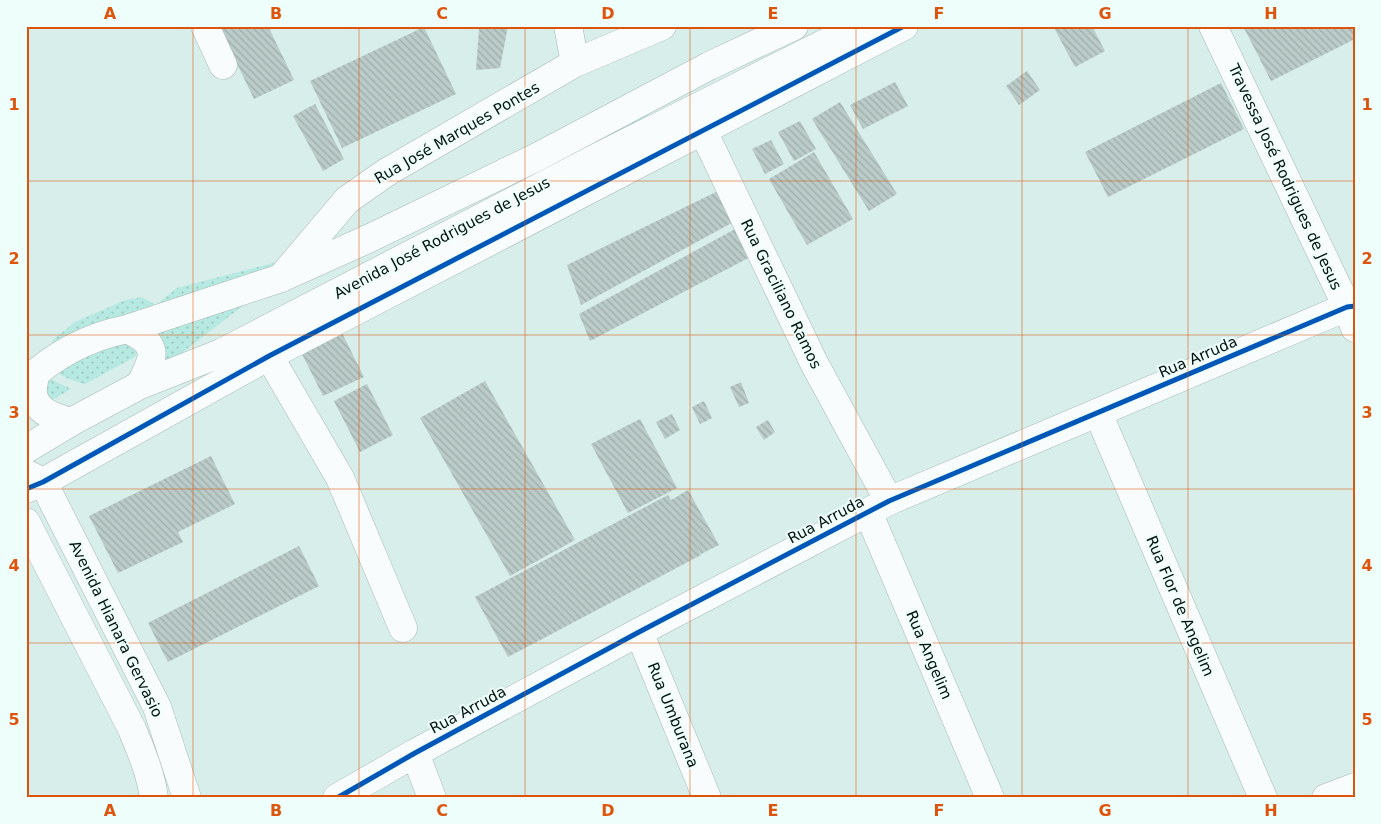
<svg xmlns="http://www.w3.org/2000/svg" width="1381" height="824" viewBox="0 0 1381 824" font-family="'DejaVu Sans',sans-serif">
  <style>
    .grass { fill: url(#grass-dots) }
    .building { fill: url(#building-back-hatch) }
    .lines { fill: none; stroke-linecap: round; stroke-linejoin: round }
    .minor-casing { stroke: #a7b9b5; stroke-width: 29 }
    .major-casing { stroke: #a7b9b5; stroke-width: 29 }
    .minor { stroke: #f9fcfc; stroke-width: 28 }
    .major { stroke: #f9fcfc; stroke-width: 28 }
    .cycleway-casing { stroke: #eefefb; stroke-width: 8 }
    .cycleway { stroke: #0057b8; stroke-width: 5 }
    .grid { fill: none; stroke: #dd550c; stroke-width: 1; stroke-opacity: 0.55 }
    .labels { text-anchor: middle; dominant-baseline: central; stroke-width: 4; stroke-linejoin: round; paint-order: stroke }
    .street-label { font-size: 15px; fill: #041210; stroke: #eefefb }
    .neatline { fill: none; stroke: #dd550c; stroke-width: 2 }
    .grid-label { font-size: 16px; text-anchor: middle; font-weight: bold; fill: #dd550c }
  </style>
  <defs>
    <pattern id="grass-dots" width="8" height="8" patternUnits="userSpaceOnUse" patternTransform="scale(1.25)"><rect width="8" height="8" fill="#b6e9e1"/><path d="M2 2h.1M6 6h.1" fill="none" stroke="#9bc7c0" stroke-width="1.8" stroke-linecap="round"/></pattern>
    <pattern id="building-back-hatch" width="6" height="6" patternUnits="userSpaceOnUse" patternTransform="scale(1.25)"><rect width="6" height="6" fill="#bacbc8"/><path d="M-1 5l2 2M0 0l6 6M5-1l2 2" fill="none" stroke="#9eadab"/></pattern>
  </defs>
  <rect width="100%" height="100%" fill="#d7eeea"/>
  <path class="grass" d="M682 86 600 156 443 204 257 295 140 385 151 348 85 384C56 376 49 371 53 340L75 322 123 301 141 297 156 305 177 288 370 238Z
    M26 373 50 379 71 389 26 415Z"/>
  <path class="building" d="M219 26H268L294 80 254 99Z
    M465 26H508L500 68 476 70 479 29H465Z
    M1053 26H1092L1105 51 1075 67Z
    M1243 26H1355V39L1271 81Z
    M424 27 456 94 342 148 310 81Z
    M1027 71 1040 90 1019 105 1006 86Z
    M895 82 908 106 863 129 850 105Z
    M1221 83 1244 129 1108 197 1085 152Z
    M840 102 897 194 869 211 812 119Z
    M315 104 344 159 323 171 293 116Z
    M800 121 816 149 794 161 778 132Z
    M771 140 784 164 765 174 752 149Z
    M814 152 853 219 807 245 769 179Z
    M722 189 739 219 581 305 567 265Z
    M737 228 754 255 590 341 579 314Z
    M340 329 364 377 323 396 299 348Z
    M485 381 575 540 510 576 420 418Z
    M741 382 749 403 739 407 730 387Z
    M367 384 393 435 360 452 334 401Z
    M704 401 712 418 700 424 692 407Z
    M672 414 680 430 665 439 656 422Z
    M640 419 677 488 628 513 591 444Z
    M768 420 775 432 764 440 756 427Z
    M211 456 235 504 178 532 183 542 118 573 89 516Z
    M688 490 719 545 701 554 694 540 701 555 508 657 475 597 668 495 671 500Z
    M299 546 319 586 168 662 148 623Z"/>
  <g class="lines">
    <defs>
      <path id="minor" d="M205 26 223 65
        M568 26 575 63
        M1213 26 1347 307 1355 328
        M714 118 703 131 814 363 889 501
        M281 278 347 200 387 172 575 63 662 26
        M269 356 340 478 403 628
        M1098 413 1263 798
        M27 474 43 482 157 707 187 798
        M26 489 43 482 269 356 904 26
        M868 512 990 798
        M26 522 132 729C141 751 151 774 154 798
        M639 632 707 798
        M415 753 432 798
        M337 798 415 753 639 632 889 501 1347 307 1355 306
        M1326 798 1355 787"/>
      <path id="major" d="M127 329C160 345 155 356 140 385
        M35 373C35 379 32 388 33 394 36 412 56 418 71 422
        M26 382C55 354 88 337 127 329L281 278 370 238 537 157 709 66 794 26
        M26 449 71 422 140 385 221 353 600 156 859 26"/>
    </defs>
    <use href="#minor" class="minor-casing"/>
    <use href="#major" class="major-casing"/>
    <use href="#minor" class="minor"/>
    <use href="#major" class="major"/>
    <defs>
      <path id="cycleway" d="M26 489 43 482 269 356 904 26
        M337 798 415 753 639 632 889 501 1347 307 1355 306"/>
    </defs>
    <use href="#cycleway" class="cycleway-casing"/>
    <use href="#cycleway" class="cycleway"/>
  </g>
  <path class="grid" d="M193 26V798M359 26V798M525 26V798M690 26V798M856 26V798M1022 26V798M1188 26V798M26 181H1355M26 335H1355M26 489H1355M26 643H1355"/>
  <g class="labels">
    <g class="street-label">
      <text transform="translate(457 133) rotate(-30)">Rua José Marques Pontes</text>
      <text transform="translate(1285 177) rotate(65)">Travessa José Rodrigues de Jesus</text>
      <text transform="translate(442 238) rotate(-28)">Avenida José Rodrigues de Jesus</text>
      <text transform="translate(781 294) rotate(64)">Rua Graciliano Ramos</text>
      <text transform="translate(1198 357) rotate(-23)">Rua Arruda</text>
      <text transform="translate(826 520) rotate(-28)">Rua Arruda</text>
      <text transform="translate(1180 606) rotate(67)">Rua Flor de Angelim</text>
      <text transform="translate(116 629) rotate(64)">Avenida Hianara Gervasio</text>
      <text transform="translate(929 655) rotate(67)">Rua Angelim</text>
      <text transform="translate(468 710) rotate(-28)">Rua Arruda</text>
      <text transform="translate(673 715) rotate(68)">Rua Umburana</text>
    </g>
  </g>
  <rect width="1381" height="824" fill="none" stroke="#eefefb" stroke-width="55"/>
  <rect x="28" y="28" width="1326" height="768" class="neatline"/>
  <g class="grid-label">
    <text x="110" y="19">A</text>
    <text x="276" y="19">B</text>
    <text x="442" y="19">C</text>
    <text x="608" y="19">D</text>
    <text x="773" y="19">E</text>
    <text x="939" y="19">F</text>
    <text x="1105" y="19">G</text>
    <text x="1271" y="19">H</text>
    <text x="14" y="110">1</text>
    <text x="1367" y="110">1</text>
    <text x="14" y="264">2</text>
    <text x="1367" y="264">2</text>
    <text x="14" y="418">3</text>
    <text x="1367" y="418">3</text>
    <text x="14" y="571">4</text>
    <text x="1367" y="571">4</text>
    <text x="14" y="725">5</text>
    <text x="1367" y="725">5</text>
    <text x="110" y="816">A</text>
    <text x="276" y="816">B</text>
    <text x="442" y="816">C</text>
    <text x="608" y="816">D</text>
    <text x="773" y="816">E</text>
    <text x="939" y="816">F</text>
    <text x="1105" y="816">G</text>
    <text x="1271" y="816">H</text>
  </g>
</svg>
